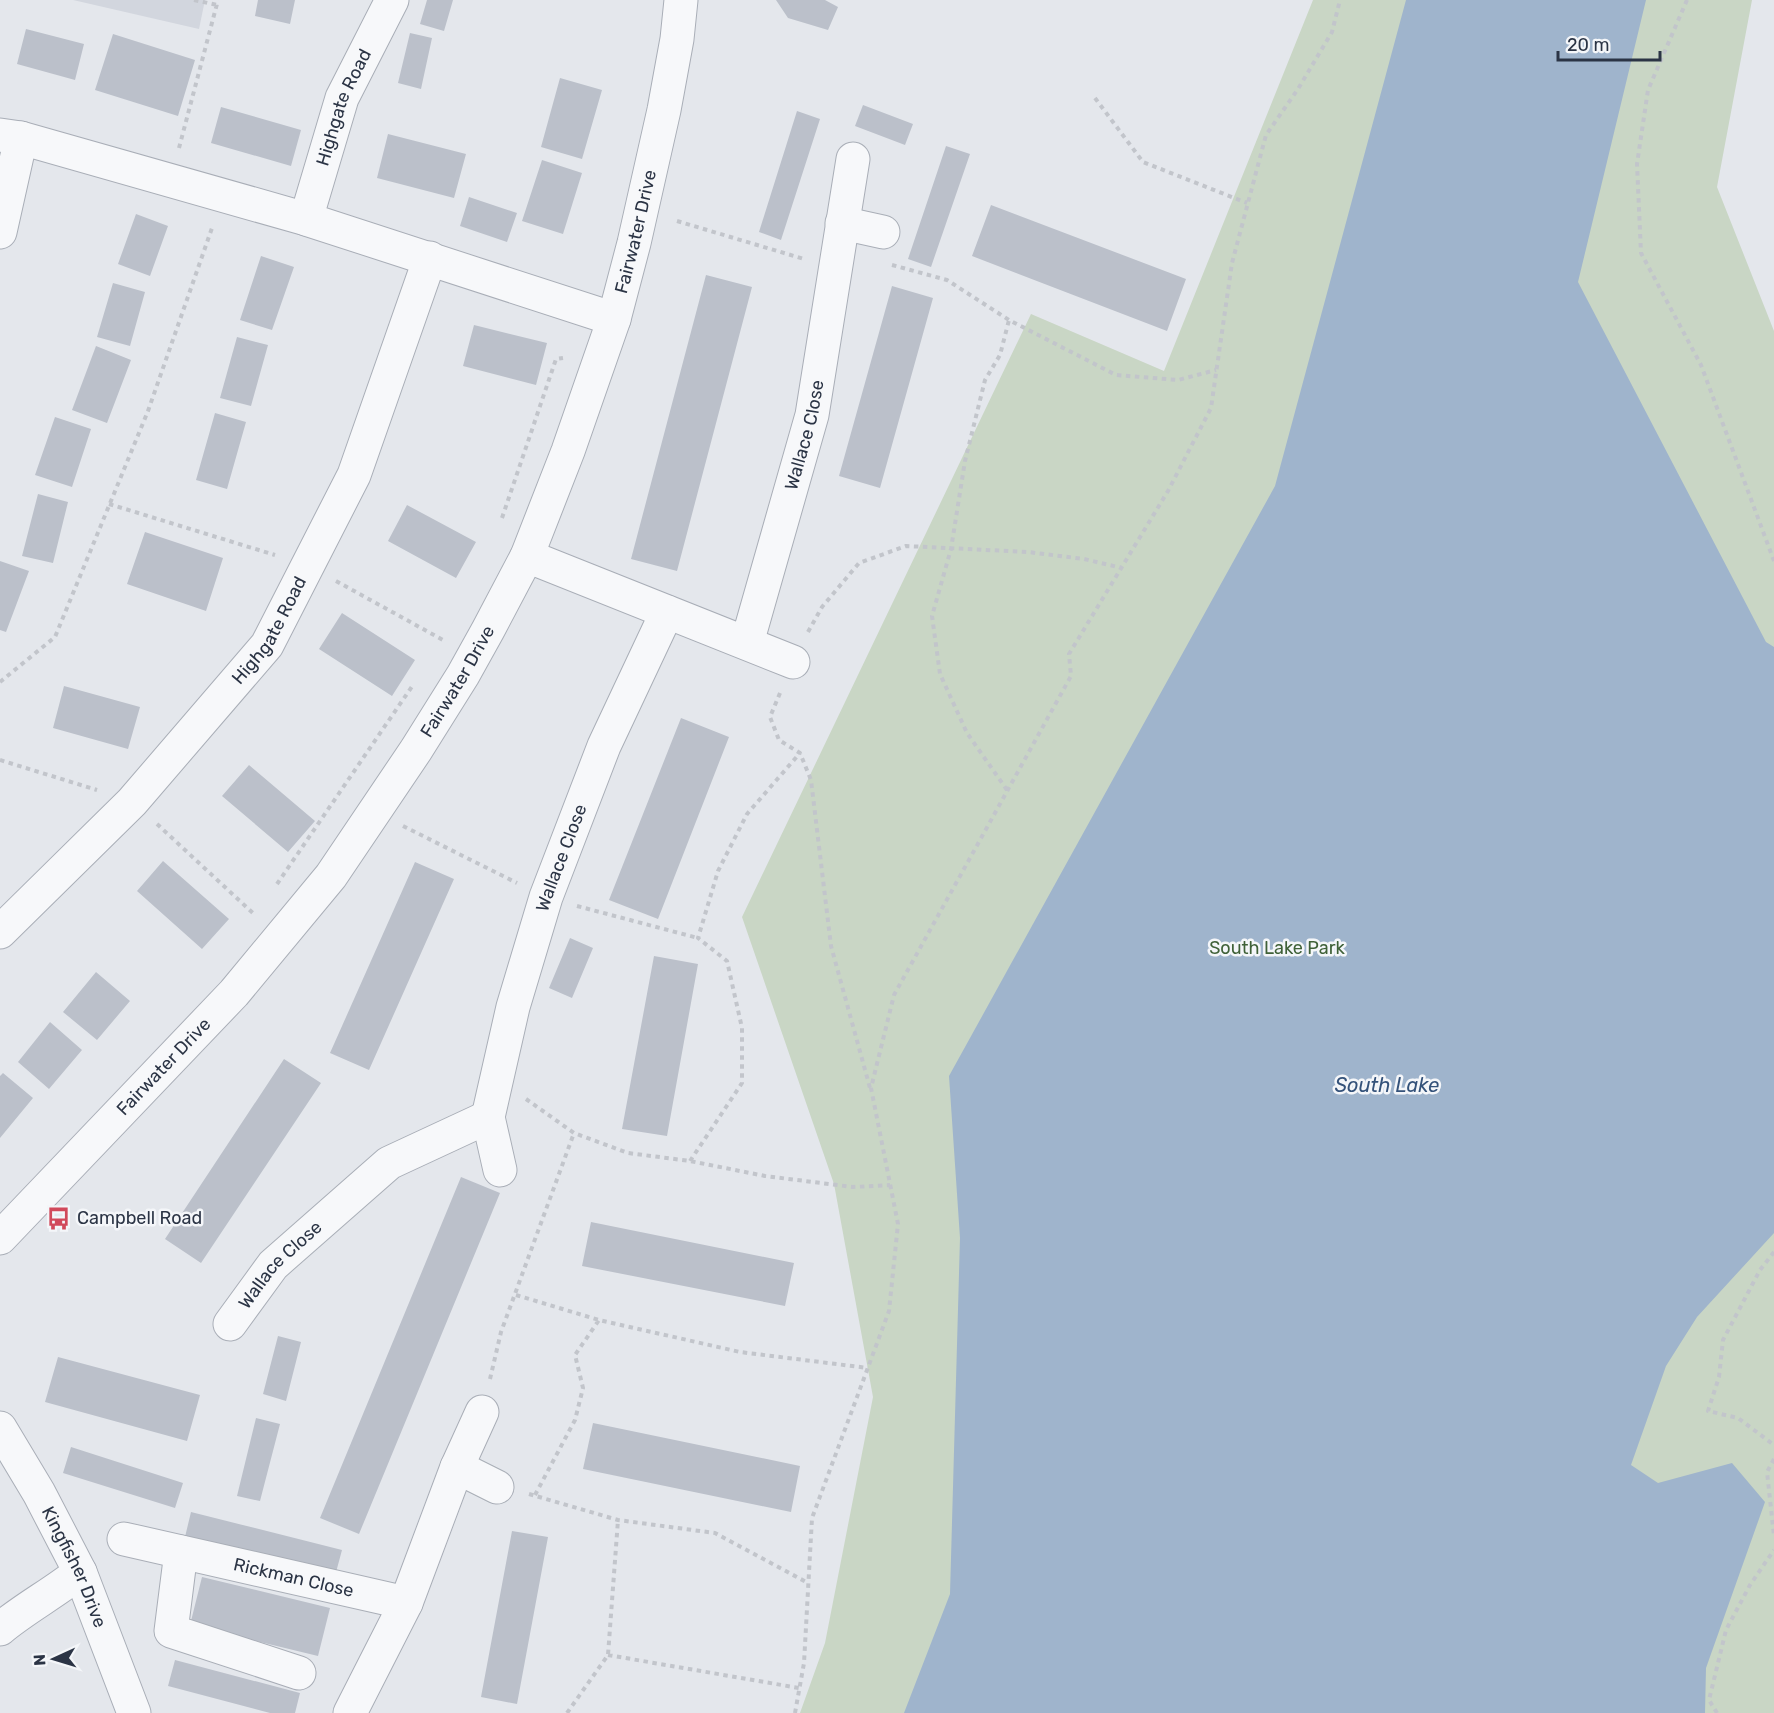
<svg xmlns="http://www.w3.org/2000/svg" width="1774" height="1713" viewBox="0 0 1774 1713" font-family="Rubik,sans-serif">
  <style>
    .built { fill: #d2d6de }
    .green { fill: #c9d6c5 }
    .water { fill: #9fb4cc }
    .building { fill: #bbc0ca }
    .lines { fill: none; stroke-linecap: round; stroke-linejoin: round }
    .minor-casing { stroke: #a9aeb7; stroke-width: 35 }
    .path { stroke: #c2c5cb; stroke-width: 4; stroke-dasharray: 4.5 4.5; stroke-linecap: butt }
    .minor { stroke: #f7f8fa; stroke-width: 33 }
    .labels { text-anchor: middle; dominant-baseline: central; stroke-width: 5; stroke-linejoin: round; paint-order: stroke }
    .street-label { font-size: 18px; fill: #2b3445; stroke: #f4f6f9 }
    .park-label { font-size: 18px; fill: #3f6138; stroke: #f4f6f9 }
    .poi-label { font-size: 18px; fill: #2b3445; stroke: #f4f6f9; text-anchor: start }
    .water-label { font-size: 20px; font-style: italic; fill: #34527a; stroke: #f4f6f9 }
  </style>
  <rect width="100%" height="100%" fill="#e4e7ec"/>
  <path class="built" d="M73 0H205L199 29Z"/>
  <path class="green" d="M1313 0H1752L1717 187 1774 331V1713H800L825 1643 873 1397 834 1184 742 917 1031 314 1164 371Z"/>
  <path class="water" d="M1406 0H1646L1578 282 1766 642 1774 647V1233L1697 1317 1666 1366 1631 1465 1658 1483 1732 1463 1765 1502 1706 1668 1705 1713H904L950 1594 960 1238 949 1076 1275 486Z"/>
  <path class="building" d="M258 0H295L290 24 255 16Z
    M427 0H453L444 31 420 24Z
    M776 0H825L838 7 828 30 788 18Z
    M26 29 84 44 75 80 17 64Z
    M410 33 432 38 421 89 398 83Z
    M113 34 195 60 178 116 95 90Z
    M560 78 602 90 582 159 541 147Z
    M863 105 913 124 905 145 855 126Z
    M221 107 301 130 291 166 211 143Z
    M797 111 820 119 781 240 759 232Z
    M388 134 466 154 454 198 377 178Z
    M946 146 970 154 931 267 908 259Z
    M542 160 582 173 563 234 522 221Z
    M469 197 517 213 507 242 460 226Z
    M991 205 1186 279 1167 331 972 256Z
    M136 214 168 226 150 276 118 264Z
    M261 256 294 267 272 330 240 320Z
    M706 275 752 287 677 571 631 559Z
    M113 283 145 292 130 346 97 337Z
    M892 286 933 298 880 488 839 476Z
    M474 325 547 343 536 385 463 366Z
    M237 337 268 345 251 406 220 398Z
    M96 346 131 360 107 423 72 410Z
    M215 413 246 422 227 489 196 480Z
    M55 417 91 429 72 487 35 475Z
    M38 494 68 502 53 563 22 556Z
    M407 505 476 542 456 578 388 541Z
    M145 532 223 558 206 611 127 584Z
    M0 561 29 571 6 632 0 630Z
    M342 613 415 660 392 696 319 649Z
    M64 686 140 707 128 749 53 728Z
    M681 718 729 737 658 919 609 900Z
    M249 765 315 821 288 852 222 796Z
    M163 861 229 919 202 949 137 891Z
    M415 862 454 879 369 1070 330 1053Z
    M570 938 593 948 572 998 549 988Z
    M654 956 698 964 667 1136 622 1129Z
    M96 972 130 1001 97 1040 63 1012Z
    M50 1022 82 1050 49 1089 18 1062Z
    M284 1059 321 1083 201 1263 165 1239Z
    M3 1073 33 1098 0 1138V1076Z
    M461 1177 500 1193 359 1534 320 1518Z
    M591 1222 794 1263 785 1306 582 1266Z
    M278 1336 301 1342 286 1401 263 1394Z
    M58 1357 200 1395 187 1441 45 1402Z
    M256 1418 280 1424 260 1501 237 1496Z
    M593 1423 800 1466 791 1512 583 1469Z
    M71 1447 183 1483 175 1508 63 1473Z
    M191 1512 342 1550 335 1576 185 1537Z
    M512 1531 548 1537 517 1704 481 1697Z
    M202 1577 330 1608 318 1656 190 1625Z
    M175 1660 300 1693 295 1713H270L168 1686Z"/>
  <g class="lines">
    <defs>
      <g id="minor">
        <path d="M0 135 21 138 306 219 614 319"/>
        <path id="s1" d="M306 219 342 98 392 0"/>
        <path d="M842 223 883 232"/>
        <path d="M0 232 21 138"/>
        <path d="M527 556 793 662"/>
        <path id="s2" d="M747 643 812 415 853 159"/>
        <path id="s3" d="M0 932 132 802 267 645 354 475 430 258"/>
        <path id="s4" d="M500 1170 488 1117 513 1007 546 897 604 746 667 612"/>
        <path id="s5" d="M0 1238 234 993 331 876 416 750 463 675 488 630 527 556 568 451 614 319 634 243 664 110 677 39 681 0"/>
        <path id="s6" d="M230 1324 273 1265 389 1163 488 1117"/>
        <path id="s7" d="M0 1428 39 1493 80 1572 134 1713"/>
        <path d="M457 1467 497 1487"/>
        <path id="s8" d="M124 1539 406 1603"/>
        <path d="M181 1552 171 1631 299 1673"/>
        <path d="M0 1629C25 1608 54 1593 80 1572"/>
        <path d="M350 1713 406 1603 457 1467 482 1412"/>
      </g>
    </defs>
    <use href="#minor" class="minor-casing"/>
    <path class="path" d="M194 0 217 5
      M1687 0 1648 90 1637 164 1641 253 1701 365 1774 561
      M1095 98 1143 162 1247 203
      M179 148 218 0
      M677 221 804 259
      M892 265 947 280 1009 320 1116 375 1178 380 1216 370
      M109 504 275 555
      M502 518 556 359 563 358
      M336 581 443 640
      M808 632 822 607 859 563 906 546 1028 552 1084 559 1122 568
      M0 682 55 637 148 411 212 228
      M780 693 770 717 779 740 800 753 811 780 831 946 870 1088
      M0 760 97 790
      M1007 790 967 733 940 674 932 616 951 549 965 461 985 380 1000 355 1009 320
      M157 824 255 915
      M403 826 517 883
      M277 884 413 685
      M577 906 698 938
      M526 1099 574 1133 628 1153 690 1161 765 1176 853 1187 890 1185
      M690 1161 742 1083V1028L727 961 698 938 718 871 747 814 800 753
      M1774 1252 1760 1270 1723 1340 1719 1377 1708 1411 1738 1418 1774 1445
      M516 1295 599 1320 740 1352 868 1368
      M490 1379 501 1332 574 1133
      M1774 1459 1767 1472 1774 1536
      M529 1494 618 1520 715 1533 808 1583
      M535 1495 575 1420 583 1388 575 1355 599 1320
      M608 1655 799 1688
      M567 1713 608 1655 618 1520
      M795 1713 804 1663 812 1518 889 1311 898 1224 871 1088 894 995 1071 676 1069 654 1168 491 1211 408 1232 263 1266 135 1298 89 1332 32 1340 0
      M1717 1713 1709 1700 1726 1630 1750 1585 1774 1550"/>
    <use href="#minor" class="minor"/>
  </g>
  <defs>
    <symbol id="bus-bare" viewBox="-9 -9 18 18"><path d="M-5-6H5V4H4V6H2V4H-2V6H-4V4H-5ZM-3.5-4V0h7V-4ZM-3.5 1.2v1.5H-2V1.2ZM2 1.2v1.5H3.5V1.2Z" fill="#d1495b" stroke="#f4f6f9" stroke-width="2.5" paint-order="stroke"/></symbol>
  </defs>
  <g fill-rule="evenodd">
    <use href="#bus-bare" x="42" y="1202" width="33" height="33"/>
  </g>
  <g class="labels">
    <g class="street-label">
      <text stroke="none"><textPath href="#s1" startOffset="118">Highgate Road</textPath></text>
      <text stroke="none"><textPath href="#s5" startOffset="1209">Fairwater Drive</textPath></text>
      <text stroke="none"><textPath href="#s2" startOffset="216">Wallace Close</textPath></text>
      <text stroke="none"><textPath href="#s3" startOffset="406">Highgate Road</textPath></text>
      <text stroke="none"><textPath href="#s5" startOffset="723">Fairwater Drive</textPath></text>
      <text stroke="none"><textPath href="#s4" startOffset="324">Wallace Close</textPath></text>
      <text stroke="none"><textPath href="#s5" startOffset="237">Fairwater Drive</textPath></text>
      <text stroke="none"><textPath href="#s6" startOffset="78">Wallace Close</textPath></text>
      <text stroke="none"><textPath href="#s7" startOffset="158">Kingfisher Drive</textPath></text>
      <text stroke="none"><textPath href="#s8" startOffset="174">Rickman Close</textPath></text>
    </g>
    <g class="park-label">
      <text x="1277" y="948">South Lake Park</text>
    </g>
    <g class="poi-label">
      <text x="77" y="1218">Campbell Road</text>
    </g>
    <g class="water-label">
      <text x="1387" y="1085">South Lake</text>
    </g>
  </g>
  <g transform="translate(54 1659) rotate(266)" stroke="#f4f6f9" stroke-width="4.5" paint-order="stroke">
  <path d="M0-4.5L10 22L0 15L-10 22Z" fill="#2b3445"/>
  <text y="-9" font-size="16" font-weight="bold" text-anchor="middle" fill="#2b3445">N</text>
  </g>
  <path d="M1558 51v9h102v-9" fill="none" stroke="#2b3445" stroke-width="3"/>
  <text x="1567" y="51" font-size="18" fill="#2b3445" stroke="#f4f6f9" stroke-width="4.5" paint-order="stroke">20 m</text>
</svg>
